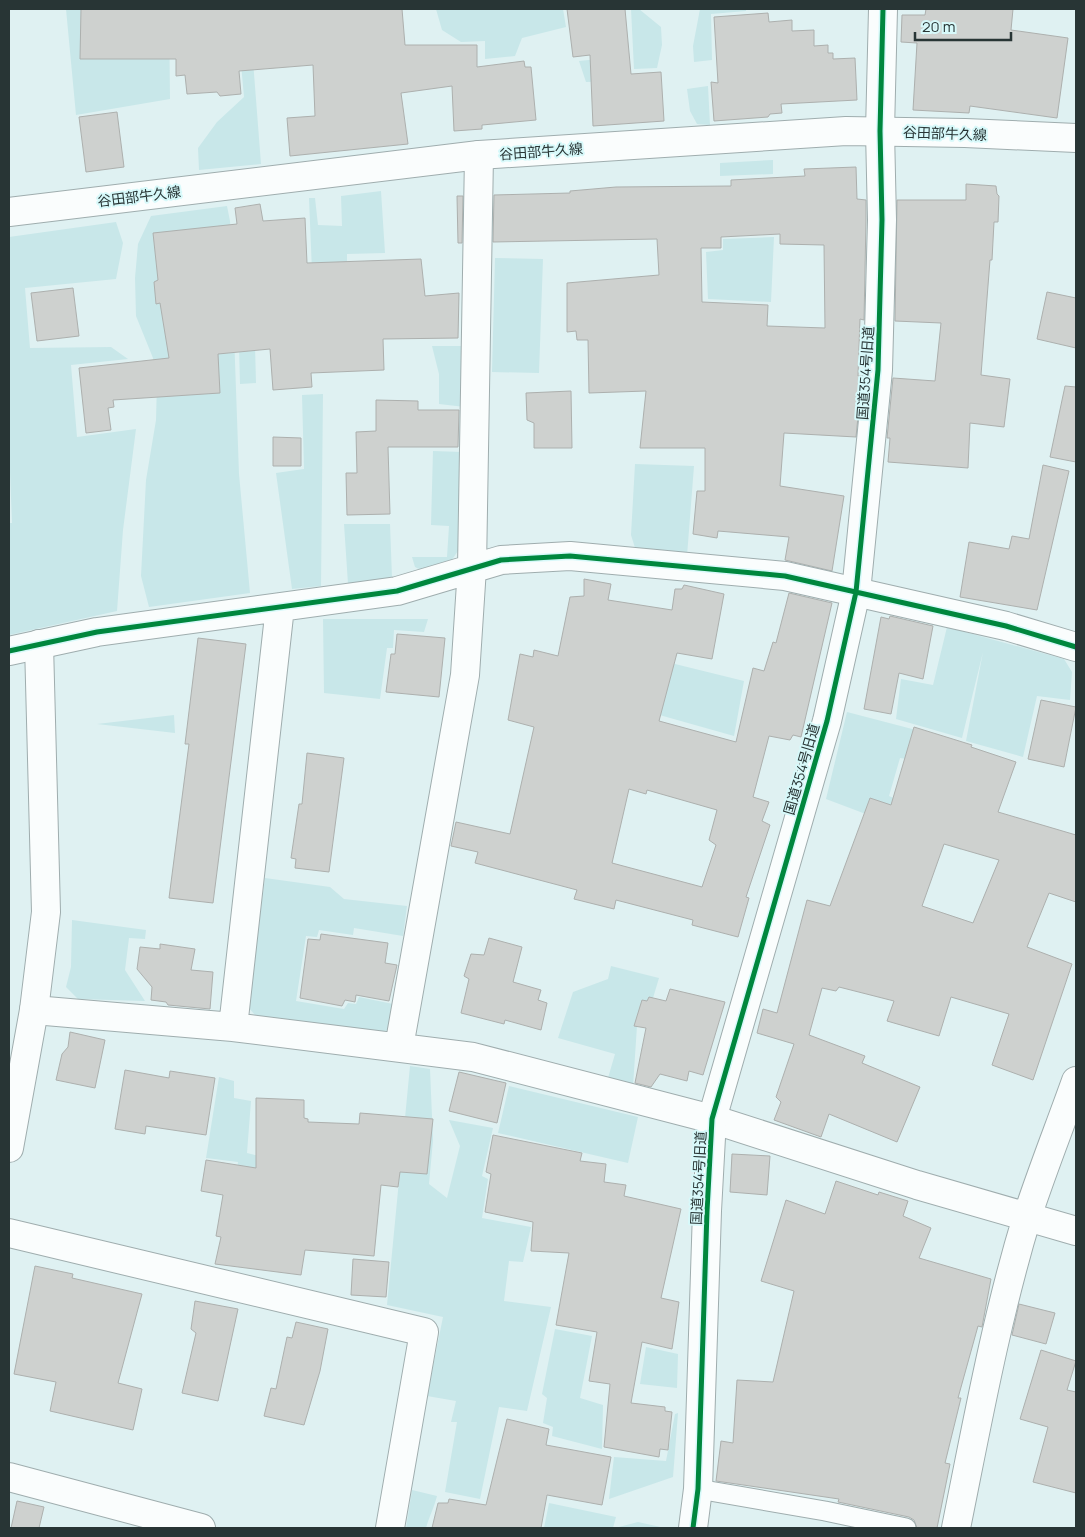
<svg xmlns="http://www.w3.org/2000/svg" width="1085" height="1537" viewBox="0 0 1085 1537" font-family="Manrope,'Noto Sans JP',sans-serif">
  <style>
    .green { fill: #c8e7e9 }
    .building { fill: #ced1cf; stroke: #adb0ae; fill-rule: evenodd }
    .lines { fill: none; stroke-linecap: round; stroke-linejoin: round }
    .service-casing { stroke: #9fadae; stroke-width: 21 }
    .minor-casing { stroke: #9fadae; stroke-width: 30 }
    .tertiary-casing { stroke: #9fadae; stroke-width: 30 }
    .secondary-casing { stroke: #9fadae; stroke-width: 30 }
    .service { stroke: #fafdfd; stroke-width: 19 }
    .minor { stroke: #fafdfd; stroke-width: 28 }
    .tertiary { stroke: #fafdfd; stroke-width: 28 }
    .secondary { stroke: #fafdfd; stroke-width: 28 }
    .cycleway-casing { stroke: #d7f9fa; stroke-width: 8 }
    .cycleway { stroke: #00873e; stroke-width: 5 }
    .labels { text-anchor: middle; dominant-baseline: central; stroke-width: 4; stroke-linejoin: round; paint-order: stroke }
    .street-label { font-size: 14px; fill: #283535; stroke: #d7f9fa }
  </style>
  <rect width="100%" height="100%" fill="#dff1f2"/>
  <path class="green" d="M66 9H169L170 99 76 115Z
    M236 9H249L261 164 199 170 198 148 217 122 244 97Z
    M436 9H563L566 27 522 38 515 56 485 59V41L461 42 442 30Z
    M631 9H639L661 27 662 45 657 68 634 69Z
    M700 9H746V11L711 14 712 60 694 62 693 46Z
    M627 56 629 81 586 82 579 61Z
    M708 86 710 125 697 124 690 111 687 89Z
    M773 160V174L720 176V163Z
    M381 191 385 253 347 254V283L316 370 309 198H315L318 225 342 226 341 196Z
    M227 206 230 221 239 474 250 593 149 607 141 576 146 480 156 420 157 382 153 358 136 316 135 278 138 244 151 216Z
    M116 222 123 243 116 279 25 288 30 348 111 347 128 359 71 365 77 437 136 429 123 530 117 611 9 635V523H12L9 447V237Z
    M774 237 771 302 708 299 706 252 723 250V239Z
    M495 258 543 259 539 373 492 372Z
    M239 345H255L256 383 240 384Z
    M432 346H467L465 407 439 404V374Z
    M323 394 321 586 292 589 276 473 304 469 302 395Z
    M433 451 462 452 460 548 447 567 425 572 415 567 412 557H447L449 526 431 525Z
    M635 464 694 466 687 556 636 551 631 535Z
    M344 524H390L392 578 348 584Z
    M428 619 424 632 394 630 393 648H387L380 699 324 693 323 619Z
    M947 627 1064 659 1072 672 1070 700 1037 696 1023 757 966 741 983 652 962 738 896 719 901 679 933 685Z
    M671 663 744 681 734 736 656 714Z
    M847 712 916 730 907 759 900 758 889 796 968 831 961 850 826 799Z
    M174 715 175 733 97 724Z
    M265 878 330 887 344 899 407 906 403 936 354 928 353 935 319 930 317 937 306 936 296 1001 344 1009 348 1003 356 1004 359 997 393 1004 388 1030 379 1033 261 1022 248 1007Z
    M72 920 146 930 145 939 129 938 125 970 145 1001 78 999 66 987 71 967Z
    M611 966 659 978 653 998 637 1026 633 1086 608 1078 615 1054 558 1038 573 992 608 979Z
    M410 1066 430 1069 433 1140 429 1184 447 1198 460 1146 449 1120 493 1128 482 1176 488 1179 482 1218 531 1227 523 1262 509 1261 504 1301 551 1307 527 1411 499 1407 480 1499 445 1492 457 1422H451L456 1401 427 1396 443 1317 387 1305Z
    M219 1077 234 1081V1098L251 1101 247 1153 259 1156 260 1186 233 1200 238 1162 206 1158Z
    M509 1086 638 1117 628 1163 498 1133Z
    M555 1329 592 1336 580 1398 603 1405 602 1449 552 1436 553 1427 543 1423 547 1398 542 1394Z
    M646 1347 678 1354 677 1388 640 1384Z
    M678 1413 673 1477 609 1499 614 1457 666 1461 675 1414Z
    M412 1490 437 1496C434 1508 429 1517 426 1528H406Z
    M549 1503 616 1517 613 1528H544Z
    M638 1522 665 1528H615Z"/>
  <path class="building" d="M81 9H402L405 45H477V67L524 61 525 67H531L536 120 482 125V129L454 131 452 86 401 93 408 144 290 156 287 118 315 116 313 65 239 71 241 94 220 96 217 92 187 94 185 75 176 76V59H80Z
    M567 9H625L631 74 661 72 664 121 593 126 590 55 573 57Z
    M926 9H1013L1011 30 1068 38 1057 118 970 106 969 113 913 110 917 43 901 42 902 15H925Z
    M768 13 769 22 792 20V31L814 30V46L828 45V53H833V59L855 58 857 100 781 104 782 113 770 114 768 117 714 121 711 82 718 83 714 17Z
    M117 112 124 167 86 172 79 117Z
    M856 167 857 199 866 200V220L864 320 860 319 858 376H862L856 437 784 433 780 486 844 496 832 571 785 560 789 537 718 531 717 538 693 534 697 491H705V448H640L646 391 589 393 588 340H577L576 331 567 332V283L659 275 657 239 493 242 494 195 570 193V191L616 187 731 186V180L805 176 804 169ZM780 234V244L824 245 825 328 767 326 768 305 702 302 701 248H721V237Z
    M966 184 996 186 997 194 999 196 998 222H994L992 260H990L981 375 1010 379 1004 427 970 423 968 468 888 462 890 438H887L893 378 935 381 941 323 895 321 897 200H966Z
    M457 196H463L462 243H458Z
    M260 204 263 221 305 218 307 263 421 259 425 296 459 293 458 338 383 339 384 370 311 373 312 387 273 390 270 349 218 354 220 393 113 400 114 407 108 408 111 430 86 433 79 368 169 358 160 303 156 304 154 282 158 280 153 233 237 224 235 208Z
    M73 288 79 336 37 341 31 293Z
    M1047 292 1076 298V348L1037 339Z
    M1065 386 1076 387V462L1050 457Z
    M571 391 572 448H534V423L527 420 526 393Z
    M376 400 418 401V410H459L458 447H388L390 514 347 515 346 473H357L356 432 376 431Z
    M273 437 301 438V466H273Z
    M1043 465 1069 471 1037 610 960 597 969 542 1009 549 1012 536 1029 539Z
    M584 579 611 584 608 600 672 610 675 589H682L684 585 724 594 712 659 677 653 659 721 736 742 753 668 764 671 773 642 776 643 789 593 832 603 801 737 793 735 790 740 769 736 753 797 769 802 762 821 770 825 746 897 749 898 738 937 692 925 693 920 616 900 614 909 574 899 577 890 475 863 478 852 451 846 456 822 510 834 534 727 508 720 520 654 533 657 534 650 558 656 570 597 584 596ZM629 789 646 794 647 790 717 810 709 840 716 845 702 887 612 863Z
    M890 616 933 626 923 679 899 673 891 714 864 709 881 617 889 619Z
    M397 634 445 638 439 697 386 692 391 654H395Z
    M198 638 246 644 213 903 169 898 189 744H185Z
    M1041 700 1076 707 1064 767 1028 759Z
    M914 727 972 745 971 747 1016 762 998 812 1076 835V902L1049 893 1027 947 1072 964 1033 1080 992 1065 1009 1014 951 997 939 1036 887 1021 894 1001 839 987 836 991 822 988 809 1035 865 1056 862 1063 920 1087 897 1142 829 1114 821 1137 774 1120 781 1102 776 1097 794 1044 757 1033 763 1009 777 1013 807 900 830 906 870 798 891 805ZM944 844 999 860 973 923 922 906Z
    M307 753 344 758 329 872 295 868 296 859 291 858 299 804H302Z
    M321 934 388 943 385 963 397 965 389 1001 356 995 355 1002 345 1000 342 1006 300 998 308 939 320 940Z
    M489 938 522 947 513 982 541 990 538 1000 547 1003 541 1030 505 1020 504 1024 461 1013 469 979 464 976 471 954 484 955Z
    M160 944 195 949 191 970 213 972 210 1009 168 1005 166 1002 151 1000 152 987 137 969 140 947 160 949Z
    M670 989 725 1002 703 1075 689 1071 687 1081 660 1074 651 1087 635 1083 646 1028 634 1026 642 1000 647 1001 649 997 666 1001Z
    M70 1032 105 1040 95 1088 56 1080 62 1054 68 1047Z
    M125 1070 169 1078 170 1071 215 1078 206 1135 146 1126 145 1134 115 1129Z
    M459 1072 506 1083 497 1123 449 1111Z
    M256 1098 304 1100V1118L308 1119V1122L359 1124 360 1113 433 1119 427 1174 400 1172 398 1187 381 1185 374 1256 305 1250 301 1275 215 1264 221 1237 216 1236 223 1195 201 1191 206 1160 256 1168Z
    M493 1135 582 1153 580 1161 606 1164 604 1182 626 1185 624 1196 681 1209 661 1298 679 1302 672 1349 642 1342 631 1403 665 1407V1411L672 1412 668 1450 660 1449 659 1457 604 1447 610 1384 589 1381 597 1332 556 1325 569 1253 531 1251 533 1222 485 1212 491 1174 486 1172Z
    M732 1154 770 1156 767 1195 730 1192Z
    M836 1181 878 1195 879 1192 908 1201 903 1216 931 1228 919 1258 991 1279 982 1327 978 1326 958 1398H961L945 1463 950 1464 937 1528H917L914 1520 909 1517 838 1502 839 1499 716 1481 721 1441 733 1443 737 1380 773 1382 794 1291 761 1281 786 1200 825 1214Z
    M353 1259 389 1262 386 1297 351 1295Z
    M35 1266 73 1274 72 1278 142 1294 118 1383 142 1389 133 1430 50 1411 56 1382 14 1374Z
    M195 1301 238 1309 218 1401 182 1393 196 1333 191 1329Z
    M1019 1304 1055 1313 1046 1344 1012 1335Z
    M296 1322 328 1329 320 1371 304 1425 264 1416 271 1388 276 1389 287 1337 292 1338Z
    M1041 1350 1076 1361 1067 1390 1076 1392V1493L1033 1482 1048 1427 1020 1419Z
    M507 1419 549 1429 546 1445 611 1457 602 1505 547 1495 541 1528H432L438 1503H448L449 1499 486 1505Z
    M17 1501 44 1507 39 1528H11Z"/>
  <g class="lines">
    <defs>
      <path id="service" d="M698 1489 825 1511 906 1528"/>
      <path id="minor" d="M9 651 97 632 397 591 501 560 570 556 785 576 1006 626 1076 647
        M34 1010 233 1027 473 1057 712 1119 917 1185 1076 1231
        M233 1027 280 607
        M399 1047 465 675 472 568 479 155
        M9 1233 424 1332 390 1528
        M9 1477 201 1528
        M956 1528C977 1424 996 1319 1027 1217 1042 1171 1060 1126 1076 1081"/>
      <path id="tertiary" d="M9 1148 34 1010 46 912 39 644
        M693 1528 698 1489 707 1211 712 1119 827 721 856 592 878 370 882 220 880 131 883 9"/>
      <path id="secondary" d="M9 212 479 155 846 131 965 133 1076 138"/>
    </defs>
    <use href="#service" class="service-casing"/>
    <use href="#minor" class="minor-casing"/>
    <use href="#tertiary" class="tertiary-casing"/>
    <use href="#secondary" class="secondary-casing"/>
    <use href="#service" class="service"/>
    <use href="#minor" class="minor"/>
    <use href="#tertiary" class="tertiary"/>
    <use href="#secondary" class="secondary"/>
    <defs>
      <path id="cycleway" d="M9 651 97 632 397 591 501 560 570 556 785 576 1006 626 1076 647
        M693 1528 698 1489 707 1211 712 1119 827 721 856 592 878 370 882 220 880 131 883 9"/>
    </defs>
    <use href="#cycleway" class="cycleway-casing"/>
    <use href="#cycleway" class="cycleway"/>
  </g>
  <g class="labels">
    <g class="street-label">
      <text transform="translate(945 133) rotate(2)">谷田部牛久線</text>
      <text transform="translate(541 151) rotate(-4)">谷田部牛久線</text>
      <text transform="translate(139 196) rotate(-7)">谷田部牛久線</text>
      <text transform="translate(865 373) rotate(-86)">国道354号旧道</text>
      <text transform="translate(801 769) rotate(-74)">国道354号旧道</text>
      <text transform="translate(698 1178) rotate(-87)">国道354号旧道</text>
    </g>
  </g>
  <rect width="1085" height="1537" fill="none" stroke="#283535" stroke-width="20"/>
  <path d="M915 32v8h96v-8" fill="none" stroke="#283535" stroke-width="2.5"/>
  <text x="922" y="32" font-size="15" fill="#283535" stroke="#d7f9fa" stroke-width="4" paint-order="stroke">20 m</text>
</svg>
